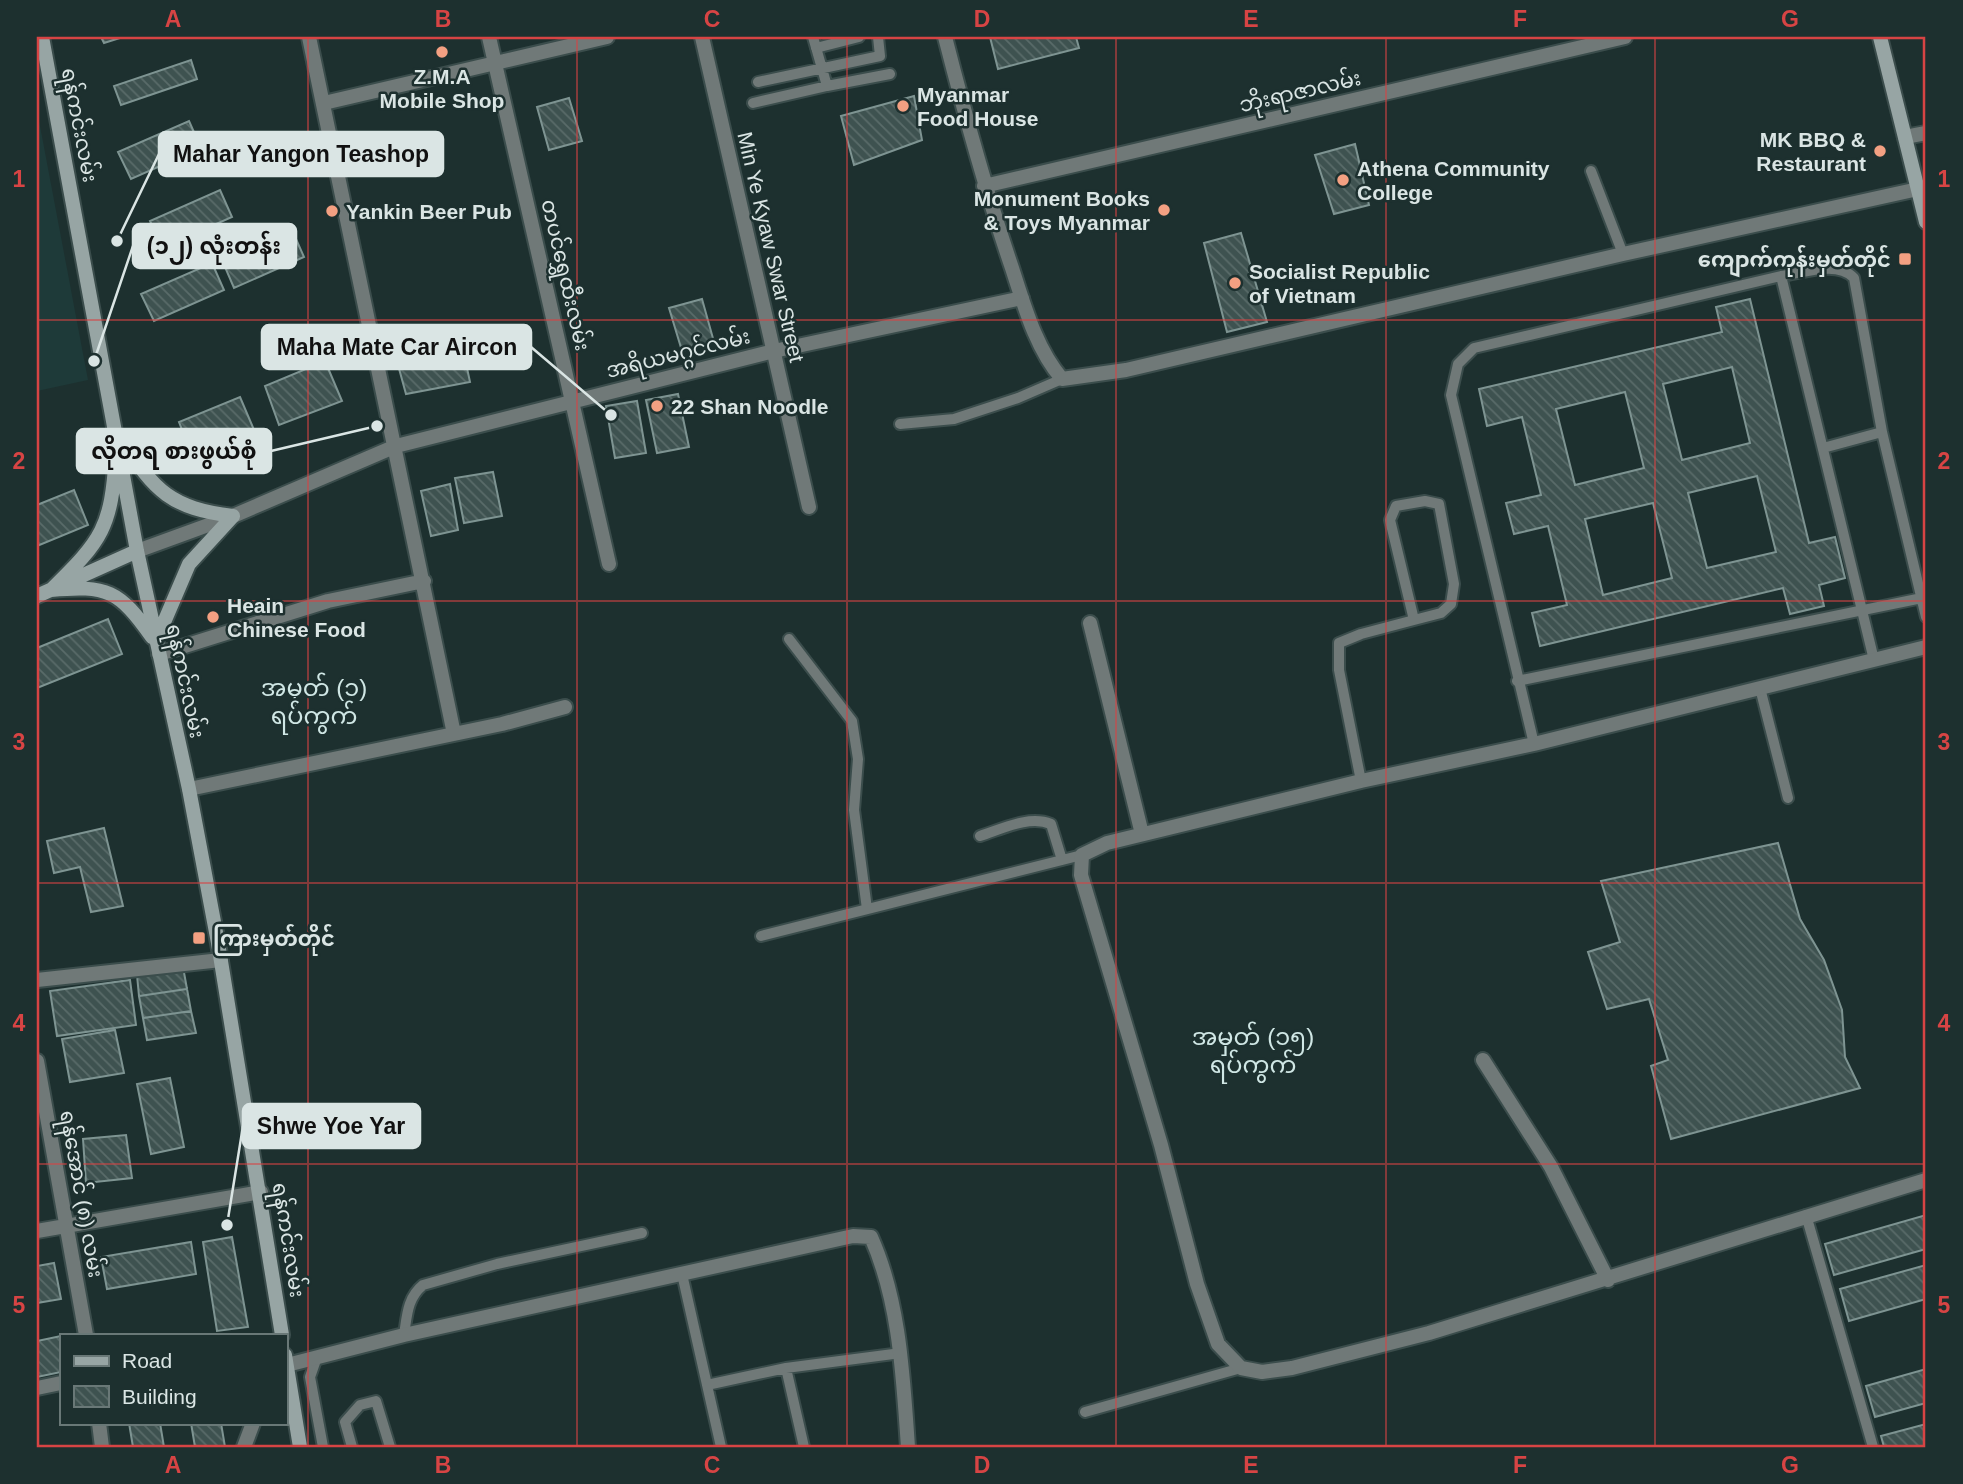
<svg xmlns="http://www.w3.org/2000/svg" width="1963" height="1484" viewBox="0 0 1963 1484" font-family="Arial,'Noto Sans Myanmar',sans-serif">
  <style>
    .built { fill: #1e3a39 }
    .building { fill: url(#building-back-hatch); stroke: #7e9492; stroke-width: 2; fill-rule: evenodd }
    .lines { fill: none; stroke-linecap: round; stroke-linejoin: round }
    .lane-casing { stroke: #3b4d4c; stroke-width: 14 }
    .street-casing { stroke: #3b4d4c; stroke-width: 18 }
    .secondary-casing { stroke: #3b4d4c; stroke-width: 18 }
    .lane { stroke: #707978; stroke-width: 10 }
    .street { stroke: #707978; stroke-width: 14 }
    .secondary { stroke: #97a5a4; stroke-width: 14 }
    .grid { fill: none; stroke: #d74444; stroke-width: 2; stroke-opacity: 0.55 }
    .poi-dot { fill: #f3a082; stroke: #1d302f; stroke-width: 2.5 }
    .labels { text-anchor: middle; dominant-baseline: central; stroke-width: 5; stroke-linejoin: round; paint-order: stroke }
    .poi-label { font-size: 21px; font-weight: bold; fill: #dae5e4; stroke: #1d302f; text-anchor: start }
    .street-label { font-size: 21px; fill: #dae5e4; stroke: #1d302f }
    .quarter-label { font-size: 24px; fill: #d0e7e5; stroke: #1d302f }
    .leader { fill: none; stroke: #dae5e4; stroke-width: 2.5 }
    .callout-dot { fill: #dae5e4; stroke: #1d302f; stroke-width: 2.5 }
    .callout { fill: #dae5e4; stroke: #dae5e4; stroke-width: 2.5 }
    .callout-label { font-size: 23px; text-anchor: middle; font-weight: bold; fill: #111 }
    .neatline { fill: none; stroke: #d74444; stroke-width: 2.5 }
    .grid-label { font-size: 23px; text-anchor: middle; font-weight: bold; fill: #d74444 }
  </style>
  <defs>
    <pattern id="building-back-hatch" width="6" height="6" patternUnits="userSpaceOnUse" patternTransform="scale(1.75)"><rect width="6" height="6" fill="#3e5250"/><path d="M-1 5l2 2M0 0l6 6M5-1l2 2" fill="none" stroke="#596b69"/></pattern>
  </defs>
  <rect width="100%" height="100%" fill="#1d302f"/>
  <path class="built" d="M37 110 88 380 37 391Z"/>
  <path class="building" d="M101 37H123L104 43Z
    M990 37H1076L1079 48 998 69Z
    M191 60 197 79 121 105 114 86Z
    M914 96 922 140 854 165 841 116Z
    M569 98 582 141 549 150 537 107Z
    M189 121 201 148 131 179 118 152Z
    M1355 144 1369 205 1334 214 1315 155Z
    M220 190 232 217 162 248 150 221Z
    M292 230 304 257 234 288 222 260Z
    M1241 233 1267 322 1227 332 1204 243Z
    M212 263 224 290 154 321 141 294Z
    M702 299 714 342 682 351 669 308Z
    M1750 299 1809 543 1835 537 1845 578 1819 585 1824 606 1790 614 1783 588 1540 646 1532 613 1567 605 1548 526 1514 534 1506 503 1541 495 1522 417 1487 426 1479 389 1722 332 1716 307ZM1732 367 1750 443 1682 460 1663 384ZM1625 392 1644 468 1575 485 1556 409ZM1757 476 1776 552 1707 568 1688 493ZM1653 503 1672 578 1603 595 1585 519Z
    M461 340 470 382 406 394 395 354Z
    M325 361 342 401 279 425 265 386Z
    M678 394 689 447 657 453 646 400Z
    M240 397 257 437 194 460 179 422Z
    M637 401 646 453 615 458 606 406Z
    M493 472 502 516 464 523 455 478Z
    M450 484 458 530 431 536 421 491Z
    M74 490 88 525 37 546V505Z
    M108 619 122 654 37 688V648Z
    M104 828 123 906 91 912 80 867 54 873 47 841Z
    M1778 843 1800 919 1824 960 1842 1010 1845 1057 1860 1088 1671 1139 1651 1066 1668 1060 1649 999 1607 1009 1588 952 1620 942 1601 881Z
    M183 967 187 989 139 996 137 975Z
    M130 980 136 1025 57 1036 50 991Z
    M187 989 191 1011 143 1018 139 996Z
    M191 1011 196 1033 147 1040 143 1018Z
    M115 1030 124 1073 70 1082 62 1039Z
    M170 1078 184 1147 151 1154 137 1084Z
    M126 1135 132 1178 86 1183 83 1139Z
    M1926 1215V1249L1834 1275 1825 1244Z
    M232 1237 248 1327 217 1331 203 1242Z
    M191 1242 196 1274 107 1289 101 1257Z
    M54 1263 61 1299 37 1303V1266Z
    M1926 1265V1299L1849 1321 1840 1289Z
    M61 1336V1372L37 1377V1341Z
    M1926 1369V1403L1875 1417 1866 1386Z
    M129 1423H160L164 1447H133Z
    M191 1423H221L225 1447H195Z
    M1926 1424V1447H1884L1881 1436Z"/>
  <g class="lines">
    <defs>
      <path id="lane" d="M816 48 859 37
        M758 82 880 56 878 37
        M827 86 890 74
        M753 103 827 86 813 37
        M1591 171 1623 254
        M1781 276 1874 660
        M900 424 954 419 1018 398 1062 379
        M1823 448 1882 432
        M789 639 852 721 858 759 854 810 867 909
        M1517 681 1922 598
        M1760 688 1788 798
        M1534 744 1451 395 1458 364 1474 348 1781 276C1803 273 1838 260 1854 278L1882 432 1926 617
        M1361 781 1339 670V643L1361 634 1414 620 1390 520 1396 506 1425 501 1439 504 1454 584 1451 604 1441 613 1414 620
        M980 836C1002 829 1029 815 1051 824L1062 860
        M761 936 1082 855
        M1806 1215 1873 1447
        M682 1274 721 1447
        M404 1335C407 1316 407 1298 423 1285L497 1264 642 1233
        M317 1357 310 1377 323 1447
        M786 1368 804 1447
        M707 1385 786 1368 901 1353
        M1085 1412 1241 1368
        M352 1447 345 1422 360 1405 376 1401 390 1447"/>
      <path id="street" d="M309 37 454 734
        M489 37 609 564
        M702 37 809 507
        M945 37C965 115 986 192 1012 268 1024 305 1036 349 1062 379L1126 370 1623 254 1918 189
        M324 103 607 37
        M1905 137 1926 133
        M984 186 1625 37
        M137 551 233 516 396 446 774 351 1022 298
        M1090 623 1142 834
        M1926 647 1534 744 1361 781 1107 843 1082 855 1081 875 1161 1145 1197 1284 1218 1344 1241 1368 1262 1372 1292 1368 1429 1333 1926 1180
        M159 654 328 601 424 581
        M189 789 502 724 565 707
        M37 980 221 960
        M1483 1060 1551 1167 1608 1280
        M37 1061 86 1335
        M37 1231 261 1192
        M287 1365 404 1335 853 1236 871 1237C900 1302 903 1378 908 1447
        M37 1388 61 1383
        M99 1423 102 1447
        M244 1447 253 1423"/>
      <path id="secondary" d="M42 37 137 551 189 789 218 943 282 1335
        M1880 37 1926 222
        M122 440C155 492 171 508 233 516
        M51 590C103 539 111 528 116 455
        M51 590C107 585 119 590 152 637
        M37 596 137 551
        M156 641 189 564 233 516
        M285 1355 300 1447"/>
    </defs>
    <use href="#lane" class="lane-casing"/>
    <use href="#street" class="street-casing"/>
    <use href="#secondary" class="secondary-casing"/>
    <use href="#lane" class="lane"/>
    <use href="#street" class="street"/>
    <use href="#secondary" class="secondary"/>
  </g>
  <path class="grid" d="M308 37V1447M577 37V1447M847 37V1447M1116 37V1447M1386 37V1447M1655 37V1447M37 320H1926M37 601H1926M37 883H1926M37 1164H1926"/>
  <g class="poi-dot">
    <circle cx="442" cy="52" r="7"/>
    <circle cx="903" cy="106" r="7"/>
    <circle cx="1880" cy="151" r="7"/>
    <circle cx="1343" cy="180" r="7"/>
    <circle cx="1164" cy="210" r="7"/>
    <circle cx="332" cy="211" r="7"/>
    <rect x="1898" y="252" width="14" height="14" rx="3.5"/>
    <circle cx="1235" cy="283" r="7"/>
    <circle cx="657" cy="406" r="7"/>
    <circle cx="213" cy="617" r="7"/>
    <rect x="192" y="931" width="14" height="14" rx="3.5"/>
  </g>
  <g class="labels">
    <g class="poi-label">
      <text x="442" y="76" text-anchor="middle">Z.M.A<tspan x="442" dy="24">Mobile Shop</tspan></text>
      <text x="917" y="94">Myanmar<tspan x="917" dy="24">Food House</tspan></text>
      <text x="1866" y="139" text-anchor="end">MK BBQ &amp;<tspan x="1866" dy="24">Restaurant</tspan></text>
      <text x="1357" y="168">Athena Community<tspan x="1357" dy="24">College</tspan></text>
      <text x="1150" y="198" text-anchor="end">Monument Books<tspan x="1150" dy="24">&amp; Toys Myanmar</tspan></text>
      <text x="346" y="211">Yankin Beer Pub</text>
      <text x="1891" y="259" text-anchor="end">ကျောက်ကုန်းမှတ်တိုင်</text>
      <text x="1249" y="271">Socialist Republic<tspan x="1249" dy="24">of Vietnam</tspan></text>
      <text x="671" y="406">22 Shan Noodle</text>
      <text x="227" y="605">Heain<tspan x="227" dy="24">Chinese Food</tspan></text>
      <text x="213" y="938">ကြားမှတ်တိုင်</text>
    </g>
    <g class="street-label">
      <text transform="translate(1300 91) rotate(-13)">ဘိုးရာဇာလမ်း</text>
      <text transform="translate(80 125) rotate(79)">ရန်ကင်းလမ်း</text>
      <text transform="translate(771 247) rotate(77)">Min Ye Kyaw Swar Street</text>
      <text transform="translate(566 275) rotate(77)">တပင်ရွှေထီးလမ်း</text>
      <text transform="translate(678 353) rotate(-14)">အရိယမဂ္ဂင်လမ်း</text>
      <text transform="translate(186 681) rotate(78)">ရန်ကင်းလမ်း</text>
      <text transform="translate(82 1194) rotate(80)">ရန်အောင် (၈) လမ်း</text>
      <text transform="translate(289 1240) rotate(81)">ရန်ကင်းလမ်း</text>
    </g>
    <g class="quarter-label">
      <text x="314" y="687">အမှတ် (၁)<tspan x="314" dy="28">ရပ်ကွက်</tspan></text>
      <text x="1253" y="1036">အမှတ် (၁၅)<tspan x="1253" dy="28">ရပ်ကွက်</tspan></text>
    </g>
  </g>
  <path class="leader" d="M117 241L159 154M94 361L133 246M611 415L531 347M377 426L271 451M227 1225L243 1126"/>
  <g class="callout-dot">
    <circle cx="117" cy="241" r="7"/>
    <circle cx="94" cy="361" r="7"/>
    <circle cx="611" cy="415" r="7"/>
    <circle cx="377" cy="426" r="7"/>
    <circle cx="227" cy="1225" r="7"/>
  </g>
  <g class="callout">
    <rect x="159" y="132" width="284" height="44" rx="7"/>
    <rect x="133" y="224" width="163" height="44" rx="7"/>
    <rect x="262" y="325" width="269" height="44" rx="7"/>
    <rect x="77" y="429" width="194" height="44" rx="7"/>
    <rect x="243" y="1104" width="177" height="44" rx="7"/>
  </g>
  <g class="callout-label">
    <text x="301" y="162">Mahar Yangon Teashop</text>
    <text x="214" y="254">(၁၂) လုံးတန်း</text>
    <text x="397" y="355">Maha Mate Car Aircon</text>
    <text x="174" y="459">လိုတရ စားဖွယ်စုံ</text>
    <text x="331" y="1134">Shwe Yoe Yar</text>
  </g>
  <rect width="1963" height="1484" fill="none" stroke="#1d302f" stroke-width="77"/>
  <rect x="60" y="1334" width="228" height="91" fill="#1d302f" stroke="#697877" stroke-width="2"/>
  <rect x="74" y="1356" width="35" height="10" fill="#97a5a4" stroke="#697877" stroke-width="2"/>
  <text x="122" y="1368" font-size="21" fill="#dae5e4">Road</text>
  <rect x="74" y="1386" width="35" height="21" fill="url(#building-back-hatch)" stroke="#697877" stroke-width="2"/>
  <text x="122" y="1404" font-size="21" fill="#dae5e4">Building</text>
  <rect x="38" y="38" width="1886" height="1408" class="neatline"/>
  <g class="grid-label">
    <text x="173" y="27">A</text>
    <text x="443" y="27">B</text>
    <text x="712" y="27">C</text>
    <text x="982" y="27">D</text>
    <text x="1251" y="27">E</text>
    <text x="1520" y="27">F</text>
    <text x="1790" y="27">G</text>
    <text x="19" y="187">1</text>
    <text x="1944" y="187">1</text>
    <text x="19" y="469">2</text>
    <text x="1944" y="469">2</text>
    <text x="19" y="750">3</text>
    <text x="1944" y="750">3</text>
    <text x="19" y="1031">4</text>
    <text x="1944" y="1031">4</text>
    <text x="19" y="1313">5</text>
    <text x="1944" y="1313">5</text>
    <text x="173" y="1473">A</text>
    <text x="443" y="1473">B</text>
    <text x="712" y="1473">C</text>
    <text x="982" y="1473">D</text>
    <text x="1251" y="1473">E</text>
    <text x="1520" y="1473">F</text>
    <text x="1790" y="1473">G</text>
  </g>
</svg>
